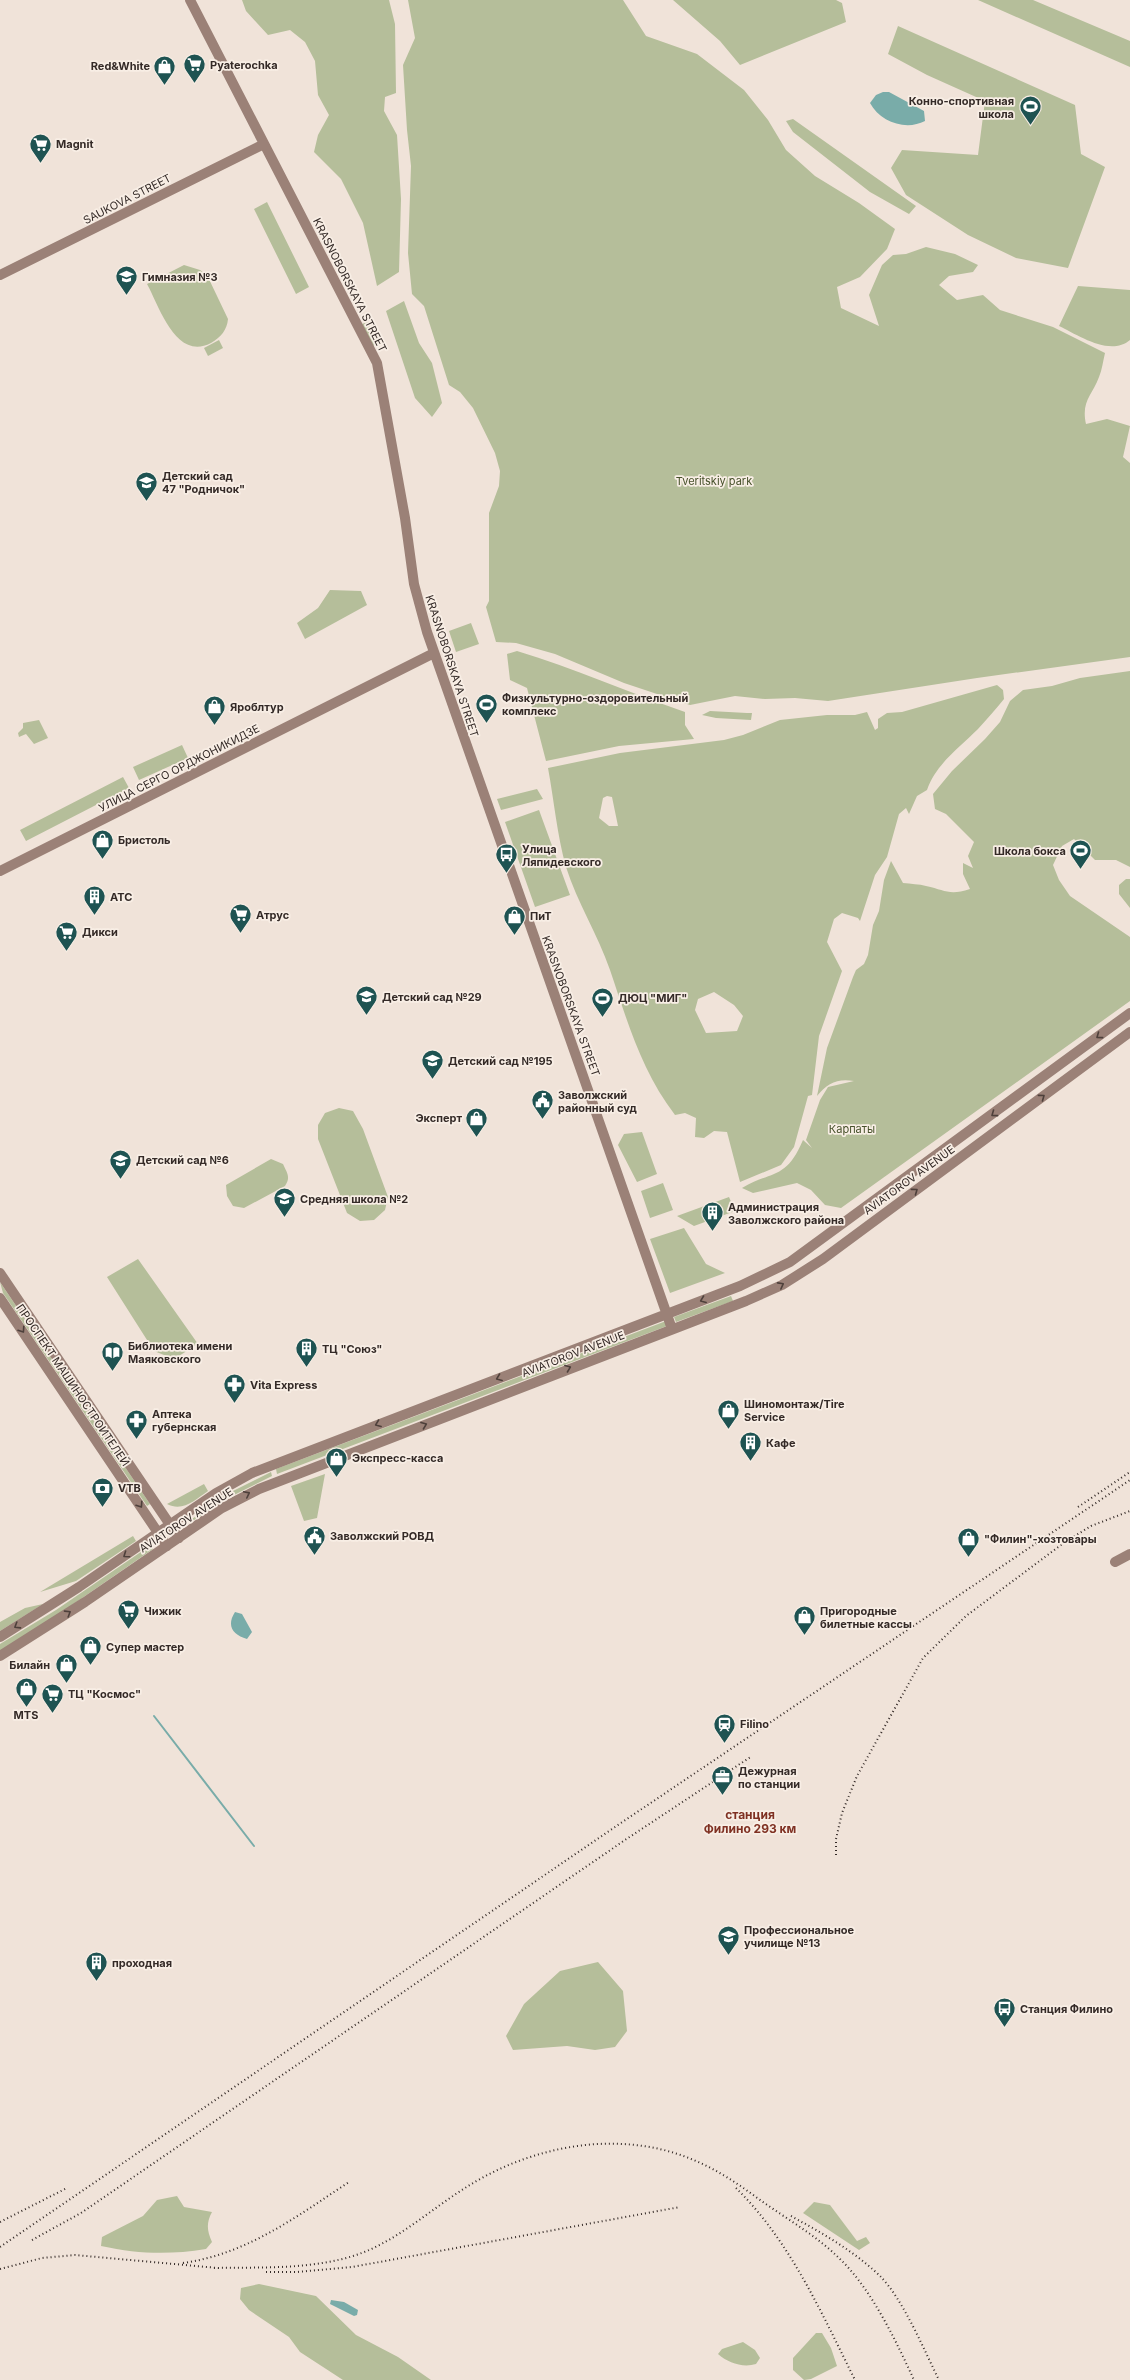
<svg xmlns="http://www.w3.org/2000/svg" width="1130" height="2380" viewBox="0 0 1130 2380" font-family="Inter,sans-serif">
  <style>
    .green { fill: #b5be9a; fill-rule: evenodd }
    .water { fill: #79aca9 }
    .lines { fill: none; stroke-linecap: round; stroke-linejoin: round }
    .stream { stroke: #79aca9; stroke-width: 2 }
    .secondary { stroke: #9b8177; stroke-width: 10 }
    .rail { stroke: #342a27; stroke-width: 2; stroke-dasharray: 1 3; stroke-linecap: butt }
    .oneway { stroke: #4e403b }
    .labels { text-anchor: middle; dominant-baseline: central; stroke-width: 3.5; stroke-linejoin: round; paint-order: stroke }
    .poi-label { font-size: 11px; font-weight: bold; fill: #342a27; stroke: #f8eee5; text-anchor: start }
    .street-label { font-size: 11px; fill: #342a27; stroke: #f8eee5 }
    .park-label { font-size: 11px; fill: #47512b; stroke: #f8eee5 }
    .neighbourhood-label { font-size: 12px; font-weight: bold; fill: #7f3123; stroke: #f8eee5 }
  </style>
  <rect width="100%" height="100%" fill="#f0e3d9"/>
  <path class="green" d="M242 0H389L395 24 396 93 385 97 384 111 397 135 401 199 399 272 377 286 363 223 341 179 314 152 318 135 329 115 318 95 315 61 305 42 290 30 268 35 246 11Z
    M408 0H623L646 36 697 54 744 90 768 120 786 150 815 176 859 203 895 229 887 249 860 277 837 287 841 308 879 326 869 295 882 265 893 255 906 254 926 247 955 254 978 265 973 272 949 276 939 285 957 300 983 295 1000 310 1053 327 1105 353C1103 361 1102 370 1099 377 1092 396 1081 401 1086 424L1107 419 1130 426 1123 457 1130 463V657L977 678 828 701 795 698 765 699 735 696 690 705 624 683 555 654 516 643 496 642 486 607 489 601V513L499 486 500 471 495 453 473 408 460 392 449 385 424 306 412 294 408 253 411 166 407 130 403 65 415 38Z
    M673 0H836L842 3 846 22 740 65 720 41Z
    M978 0H1033L1130 41V67Z
    M898 26 1075 105 1081 154 1105 167 1068 268 1016 258 968 235 906 195 891 168 902 150 978 155 985 101 927 75 888 54Z
    M793 119 916 206 909 214 870 192 793 132 786 121Z
    M267 202 309 287 296 294 254 209Z
    M184 265 200 270 207 275 228 319C227 330 221 337 211 343 176 361 160 308 147 284Z
    M1078 286 1130 290V340C1110 357 1078 335 1059 326Z
    M404 301 419 343 432 363 442 403 432 417 415 398 386 311Z
    M368 322 376 344 373 346 362 324Z
    M219 340 223 348 208 356 204 348Z
    M330 590 361 591 367 605 305 639 297 623 318 608Z
    M471 623 479 644 456 652 449 631Z
    M517 651C574 668 629 693 685 712V725L694 739 619 746 546 761 527 688 510 680 507 654Z
    M1130 671V867L1116 860H1095L1074 839 1062 846 1053 865 1059 880 1070 896 1130 937V1001L841 1208 825 1205 811 1190 797 1183 753 1193 742 1188C773 1170 786 1180 803 1140L812 1148 806 1140 820 1100 828 1087 854 1081C838 1078 827 1083 817 1096L827 1048 853 977 856 970 864 964 868 955 873 925 879 911 884 880 891 861 903 883C911 884 919 884 926 886 945 890 949 896 970 889L963 874V863L973 868 968 856 974 842 946 814 935 809 933 794 952 771 985 739 1000 722 1010 701 1023 690 1052 686 1080 678Z
    M997 685 1003 690 1004 699C996 709 987 719 978 729 959 748 936 764 927 790L917 796 909 814 906 808 899 814 887 857 875 875 860 921 858 918 842 913 834 919 827 942 842 971 819 1036 812 1095 808 1096 794 1147 781 1165 740 1182 727 1132 714 1131 704 1138 695 1137 696 1118 685 1113 675 1115C641 1070 628 1023 610 970 598 935 577 902 566 867 557 835 554 800 548 768L620 753 724 740 743 735 780 720 827 715H855L867 712 875 730 878 728V719L887 713 902 712ZM607 796 612 797 618 826H609L599 818 603 798ZM714 992 734 1005 743 1016 737 1031 706 1033 695 1010 698 999Z
    M710 711 747 713H752L751 720 716 718 702 715Z
    M39 720 48 738 34 744 26 734 19 737 18 733 23 728V723Z
    M182 745 188 758 139 780 133 767Z
    M123 777 129 788 26 841 20 830Z
    M537 789 543 799 501 810 497 799Z
    M539 810 570 895 535 907 505 822Z
    M1126 879H1130V908L1119 894V885Z
    M339 1108 353 1111 363 1129 388 1197 385 1210 374 1220 360 1221 347 1213 318 1139V1125L325 1113Z
    M642 1132 657 1174 637 1182 618 1145 624 1134Z
    M271 1159 283 1164C287 1173 291 1177 285 1186L244 1208 233 1206 227 1196 226 1185Z
    M663 1183 673 1210 650 1218 641 1191Z
    M729 1197 735 1211 694 1226 677 1216Z
    M684 1228 706 1264 725 1273 670 1293 650 1239Z
    M138 1259 198 1344 174 1359 154 1351 107 1277Z
    M0 1282 6 1291 150 1504 147 1506 3 1293Z
    M731 1296 733 1301 676 1322 674 1317Z
    M666 1321 667 1326 277 1474 276 1469Z
    M271 1472 272 1476 228 1498 194 1520 192 1519 225 1495Z
    M325 1474 317 1518 304 1521 291 1486Z
    M204 1484 208 1491C195 1500 183 1512 167 1504Z
    M133 1536 136 1541 76 1581 40 1592Z
    M151 1545 153 1549 59 1614 0 1651V1644L56 1610Z
    M43 1604 0 1631V1622L25 1608Z
    M598 1962 623 1991 627 2031 615 2047 595 2050 567 2046 513 2050 506 2036 524 2004 560 1971Z
    M177 2196 184 2207 212 2212C206 2223 207 2231 212 2242L206 2249C169 2255 138 2254 101 2246L102 2237 143 2216 157 2200Z
    M814 2202 830 2205 857 2241 866 2237 870 2243 859 2250 803 2213Z
    M259 2284 316 2296 356 2335 398 2357 431 2380H343L300 2352 289 2337 249 2310 240 2299 241 2288Z
    M816 2333H822L831 2348 837 2366 811 2379 804 2380 793 2370V2358Z
    M743 2342 755 2350 760 2358 756 2364C743 2368 728 2363 718 2354L722 2349Z"/>
  <path class="water" d="M883 92H889L924 111 925 121C906 131 880 122 870 103L876 95Z
    M235 1612 242 1614 252 1632 247 1639C233 1635 226 1626 235 1612Z
    M331 2300 344 2302 358 2310 357 2315 354 2316 330 2304Z"/>
  <g class="lines">
    <path class="stream" d="M154 1716 254 1846"/>
    <path class="secondary" d="M190 0 377 363 405 518 414 584 427 632 672 1329
      M0 275 264 144
      M0 871 434 653
      M0 1273 179 1538
      M0 1298 167 1546
      M1115 1562 1130 1554
      M0 1637 79 1587 216 1493 252 1473 740 1286 790 1262 1130 1013
      M0 1656 85 1602 222 1508 259 1489 746 1301 782 1285 823 1259 1130 1032"/>
    <path class="rail" d="M1078 1507 1130 1472
      M836 1855V1839L842 1813 857 1776 923 1658 966 1616 1065 1542 1091 1526 1130 1511
      M736 2188C790 2241 821 2312 855 2380
      M791 2216C822 2233 854 2251 880 2276 903 2299 924 2350 939 2380
      M0 2222 67 2188
      M32 2240 81 2213 625 1840 752 1756
      M0 2247 615 1827 1130 1480
      M183 2263C247 2254 296 2217 349 2182
      M214 2268C262 2267 313 2270 359 2254 398 2240 430 2210 465 2188 532 2145 621 2128 696 2161 719 2171 740 2185 760 2200 787 2219 817 2236 840 2259 872 2290 896 2341 914 2380
      M0 2269 42 2258 75 2255 218 2268
      M266 2272H297L352 2267 680 2207"/>
  </g>
  <defs><path id="oneway-chevron" d="M-2-3.5L2.5 0L-2 3.5" fill="none" stroke-width="1.6" stroke-linecap="round" stroke-linejoin="round"/></defs>
  <g class="oneway">
    <use href="#oneway-chevron" transform="translate(1099 1036) rotate(144)"/>
    <use href="#oneway-chevron" transform="translate(1042 1097) rotate(-36)"/>
    <use href="#oneway-chevron" transform="translate(994 1114) rotate(144)"/>
    <use href="#oneway-chevron" transform="translate(915 1191) rotate(-36)"/>
    <use href="#oneway-chevron" transform="translate(781 1285) rotate(-28)"/>
    <use href="#oneway-chevron" transform="translate(703 1300) rotate(159)"/>
    <use href="#oneway-chevron" transform="translate(22 1330) rotate(56)"/>
    <use href="#oneway-chevron" transform="translate(568 1368) rotate(-21)"/>
    <use href="#oneway-chevron" transform="translate(499 1378) rotate(159)"/>
    <use href="#oneway-chevron" transform="translate(378 1424) rotate(159)"/>
    <use href="#oneway-chevron" transform="translate(424 1425) rotate(-21)"/>
    <use href="#oneway-chevron" transform="translate(247 1494) rotate(-27)"/>
    <use href="#oneway-chevron" transform="translate(140 1505) rotate(56)"/>
    <use href="#oneway-chevron" transform="translate(126 1555) rotate(145)"/>
    <use href="#oneway-chevron" transform="translate(68 1613) rotate(-32)"/>
    <use href="#oneway-chevron" transform="translate(17 1626) rotate(148)"/>
  </g>
  <defs>
    <symbol id="supermarket-pin" viewBox="-11 -11 22 30"><path d="M0 17L-7.5 6A9.5 9.5 0 1 1 7.5 6Z" fill="#1e5352" stroke="#f8eee5"/><path d="M-6-5.5h2.5l.6 2H6L4.5 2H-2.5L-4.4-4H-6ZM-1.5 3.2a1.3 1.3 0 1 0 .1 0ZM3 3.2a1.3 1.3 0 1 0 .1 0Z" fill="#fff"/></symbol>
    <symbol id="shop-pin" viewBox="-11 -11 22 30"><path d="M0 17L-7.5 6A9.5 9.5 0 1 1 7.5 6Z" fill="#1e5352" stroke="#f8eee5"/><path d="M-5-2.5h2.3a2.7 3.5 0 0 1 5.4 0H5L5.5 6h-11ZM-1.5-2.5h3a1.5 2.3 0 0 0-3 0Z" fill="#fff"/></symbol>
    <symbol id="stadium-pin" viewBox="-11 -11 22 30"><path d="M0 17L-7.5 6A9.5 9.5 0 1 1 7.5 6Z" fill="#1e5352" stroke="#f8eee5"/><path d="M0-5a6.5 5 0 1 0 0 10a6.5 5 0 1 0 0-10ZM-3.5-1.8h7v3.6h-7Z" fill="#fff"/></symbol>
    <symbol id="school-pin" viewBox="-11 -11 22 30"><path d="M0 17L-7.5 6A9.5 9.5 0 1 1 7.5 6Z" fill="#1e5352" stroke="#f8eee5"/><path d="M0-5L7-2L0 1L-7-2ZM-4 1L0 2.5L4 1V4Q0 6-4 4Z" fill="#fff"/></symbol>
    <symbol id="bus-pin" viewBox="-11 -11 22 30"><path d="M0 17L-7.5 6A9.5 9.5 0 1 1 7.5 6Z" fill="#1e5352" stroke="#f8eee5"/><path d="M-5-6H5V4H4V6H2V4H-2V6H-4V4H-5ZM-3.5-4V0h7V-4ZM-3.5 1.2v1.5H-2V1.2ZM2 1.2v1.5H3.5V1.2Z" fill="#fff"/></symbol>
    <symbol id="building-pin" viewBox="-11 -11 22 30"><path d="M0 17L-7.5 6A9.5 9.5 0 1 1 7.5 6Z" fill="#1e5352" stroke="#f8eee5"/><path d="M-4-6H4V6H1V3H-1V6H-4ZM-2.5-4.3h1.7v1.8h-1.7ZM.8-4.3h1.7v1.8H.8ZM-2.5-1h1.7V.8h-1.7ZM.8-1h1.7V.8H.8Z" fill="#fff"/></symbol>
    <symbol id="civic-pin" viewBox="-11 -11 22 30"><path d="M0 17L-7.5 6A9.5 9.5 0 1 1 7.5 6Z" fill="#1e5352" stroke="#f8eee5"/><path d="M-.6-6.5H3V-4.5H.6V-3L4-1V1h2V6H-6V1h2V-1L-.6-3ZM-1.2 2.5V6h2.4V2.5Z" fill="#fff"/></symbol>
    <symbol id="library-pin" viewBox="-11 -11 22 30"><path d="M0 17L-7.5 6A9.5 9.5 0 1 1 7.5 6Z" fill="#1e5352" stroke="#f8eee5"/><path d="M-6-4Q-3-5.5-.7-3.5V5Q-3 3-6 4ZM6-4Q3-5.5 .7-3.5V5Q3 3 6 4Z" fill="#fff"/></symbol>
    <symbol id="pharmacy-pin" viewBox="-11 -11 22 30"><path d="M0 17L-7.5 6A9.5 9.5 0 1 1 7.5 6Z" fill="#1e5352" stroke="#f8eee5"/><path d="M-2-6h4v4h4v4h-4v4h-4v-4h-4v-4h4Z" fill="#fff"/></symbol>
    <symbol id="bank-pin" viewBox="-11 -11 22 30"><path d="M0 17L-7.5 6A9.5 9.5 0 1 1 7.5 6Z" fill="#1e5352" stroke="#f8eee5"/><path d="M-6-4H6V4H-6ZM0-2.3a2.3 2.3 0 1 0 0 4.6a2.3 2.3 0 1 0 0-4.6Z" fill="#fff"/></symbol>
    <symbol id="station-pin" viewBox="-11 -11 22 30"><path d="M0 17L-7.5 6A9.5 9.5 0 1 1 7.5 6Z" fill="#1e5352" stroke="#f8eee5"/><path d="M-3-6H3Q5-6 5-4V2Q5 4 3 4L4.5 6H3L1.5 4h-3L-3 6H-4.5L-3 4Q-5 4-5 2V-4Q-5-6-3-6ZM-3.5-4v3h7v-3ZM-3.5 1v1.5H-2V1ZM2 1v1.5H3.5V1Z" fill="#fff"/></symbol>
    <symbol id="office-pin" viewBox="-11 -11 22 30"><path d="M0 17L-7.5 6A9.5 9.5 0 1 1 7.5 6Z" fill="#1e5352" stroke="#f8eee5"/><path d="M-6-3h4V-5.5h4V-3h4V5H-6ZM-1-4.5V-3h2v-1.5ZM-6 0V1H6V0Z" fill="#fff"/></symbol>
    <symbol id="university-pin" viewBox="-11 -11 22 30"><path d="M0 17L-7.5 6A9.5 9.5 0 1 1 7.5 6Z" fill="#1e5352" stroke="#f8eee5"/><path d="M0-5L7-2L0 1L-7-2ZM-4 1L0 2.5L4 1V4Q0 6-4 4Z" fill="#fff"/></symbol>
  </defs>
  <g fill-rule="evenodd">
    <use href="#supermarket-pin" x="182" y="52" width="25" height="34"/>
    <use href="#shop-pin" x="152" y="54" width="25" height="34"/>
    <use href="#stadium-pin" x="1018" y="94" width="25" height="34"/>
    <use href="#supermarket-pin" x="28" y="132" width="25" height="34"/>
    <use href="#school-pin" x="114" y="264" width="25" height="34"/>
    <use href="#school-pin" x="134" y="470" width="25" height="34"/>
    <use href="#stadium-pin" x="474" y="692" width="25" height="34"/>
    <use href="#shop-pin" x="202" y="694" width="25" height="34"/>
    <use href="#shop-pin" x="90" y="828" width="25" height="34"/>
    <use href="#stadium-pin" x="1068" y="838" width="25" height="34"/>
    <use href="#bus-pin" x="494" y="842" width="25" height="34"/>
    <use href="#building-pin" x="82" y="884" width="25" height="34"/>
    <use href="#supermarket-pin" x="228" y="902" width="25" height="34"/>
    <use href="#shop-pin" x="502" y="904" width="25" height="34"/>
    <use href="#supermarket-pin" x="54" y="920" width="25" height="34"/>
    <use href="#school-pin" x="354" y="984" width="25" height="34"/>
    <use href="#stadium-pin" x="590" y="986" width="25" height="34"/>
    <use href="#school-pin" x="420" y="1048" width="25" height="34"/>
    <use href="#civic-pin" x="530" y="1088" width="25" height="34"/>
    <use href="#shop-pin" x="464" y="1106" width="25" height="34"/>
    <use href="#school-pin" x="108" y="1148" width="25" height="34"/>
    <use href="#school-pin" x="272" y="1186" width="25" height="34"/>
    <use href="#building-pin" x="700" y="1200" width="25" height="34"/>
    <use href="#building-pin" x="294" y="1336" width="25" height="34"/>
    <use href="#library-pin" x="100" y="1340" width="25" height="34"/>
    <use href="#pharmacy-pin" x="222" y="1372" width="25" height="34"/>
    <use href="#shop-pin" x="716" y="1398" width="25" height="34"/>
    <use href="#pharmacy-pin" x="124" y="1408" width="25" height="34"/>
    <use href="#building-pin" x="738" y="1430" width="25" height="34"/>
    <use href="#shop-pin" x="324" y="1446" width="25" height="34"/>
    <use href="#bank-pin" x="90" y="1476" width="25" height="34"/>
    <use href="#civic-pin" x="302" y="1524" width="25" height="34"/>
    <use href="#shop-pin" x="956" y="1526" width="25" height="34"/>
    <use href="#supermarket-pin" x="116" y="1598" width="25" height="34"/>
    <use href="#shop-pin" x="792" y="1604" width="25" height="34"/>
    <use href="#shop-pin" x="78" y="1634" width="25" height="34"/>
    <use href="#shop-pin" x="54" y="1652" width="25" height="34"/>
    <use href="#shop-pin" x="14" y="1676" width="25" height="34"/>
    <use href="#supermarket-pin" x="40" y="1682" width="25" height="34"/>
    <use href="#station-pin" x="712" y="1712" width="25" height="34"/>
    <use href="#office-pin" x="710" y="1764" width="25" height="34"/>
    <use href="#university-pin" x="716" y="1924" width="25" height="34"/>
    <use href="#building-pin" x="84" y="1950" width="25" height="34"/>
    <use href="#bus-pin" x="992" y="1996" width="25" height="34"/>
  </g>
  <g class="labels">
    <g class="poi-label">
      <text x="210" y="65">Pyaterochka</text>
      <text x="150" y="66" text-anchor="end">Red&amp;White</text>
      <text x="1014" y="101" text-anchor="end">Конно-спортивная<tspan x="1014" dy="13">школа</tspan></text>
      <text x="56" y="144">Magnit</text>
      <text x="142" y="277">Гимназия №3</text>
      <text x="162" y="476">Детский сад<tspan x="162" dy="13">47 "Родничок"</tspan></text>
      <text x="502" y="698">Физкультурно-оздоровительный<tspan x="502" dy="13">комплекс</tspan></text>
      <text x="230" y="707">Яроблтур</text>
      <text x="118" y="840">Бристоль</text>
      <text x="522" y="849">Улица<tspan x="522" dy="13">Ляпидевского</tspan></text>
      <text x="1066" y="851" text-anchor="end">Школа бокса</text>
      <text x="110" y="897">АТС</text>
      <text x="256" y="915">Атрус</text>
      <text x="530" y="916">ПиТ</text>
      <text x="82" y="932">Дикси</text>
      <text x="382" y="997">Детский сад №29</text>
      <text x="618" y="998">ДЮЦ "МИГ"</text>
      <text x="448" y="1061">Детский сад №195</text>
      <text x="558" y="1095">Заволжский<tspan x="558" dy="13">районный суд</tspan></text>
      <text x="462" y="1118" text-anchor="end">Эксперт</text>
      <text x="136" y="1160">Детский сад №6</text>
      <text x="300" y="1199">Средняя школа №2</text>
      <text x="728" y="1207">Администрация<tspan x="728" dy="13">Заволжского района</tspan></text>
      <text x="128" y="1346">Библиотека имени<tspan x="128" dy="13">Маяковского</tspan></text>
      <text x="322" y="1349">ТЦ "Союз"</text>
      <text x="250" y="1385">Vita Express</text>
      <text x="744" y="1404">Шиномонтаж/Tire<tspan x="744" dy="13">Service</tspan></text>
      <text x="152" y="1414">Аптека<tspan x="152" dy="13">губернская</tspan></text>
      <text x="766" y="1443">Кафе</text>
      <text x="352" y="1458">Экспресс-касса</text>
      <text x="118" y="1488">VTB</text>
      <text x="330" y="1536">Заволжский РОВД</text>
      <text x="984" y="1539">"Филин"-хозтовары</text>
      <text x="144" y="1611">Чижик</text>
      <text x="820" y="1611">Пригородные<tspan x="820" dy="13">билетные кассы</tspan></text>
      <text x="106" y="1647">Супер мастер</text>
      <text x="50" y="1665" text-anchor="end">Билайн</text>
      <text x="68" y="1694">ТЦ "Космос"</text>
      <text x="26" y="1715" text-anchor="middle">MTS</text>
      <text x="740" y="1724">Filino</text>
      <text x="738" y="1771">Дежурная<tspan x="738" dy="13">по станции</tspan></text>
      <text x="744" y="1930">Профессиональное<tspan x="744" dy="13">училище №13</tspan></text>
      <text x="112" y="1963">проходная</text>
      <text x="1020" y="2009">Станция Филино</text>
    </g>
    <g class="street-label">
      <text transform="translate(127 199) rotate(-27)">SAUKOVA STREET</text>
      <text transform="translate(350 285) rotate(63)">KRASNOBORSKAYA STREET</text>
      <text transform="translate(452 666) rotate(72)">KRASNOBORSKAYA STREET</text>
      <text transform="translate(179 768) rotate(-27)">УЛИЦА СЕРГО ОРДЖОНИКИДЗЕ</text>
      <text transform="translate(571 1006) rotate(70)">KRASNOBORSKAYA STREET</text>
      <text transform="translate(909 1180) rotate(-36)">AVIATOROV AVENUE</text>
      <text transform="translate(573 1354) rotate(-21)">AVIATOROV AVENUE</text>
      <text transform="translate(73 1385) rotate(56)">ПРОСПЕКТ МАШИНОСТРОИТЕЛЕЙ</text>
      <text transform="translate(186 1520) rotate(-33)">AVIATOROV AVENUE</text>
    </g>
    <g class="park-label">
      <text x="714" y="481">Tveritskiy park</text>
      <text x="852" y="1129">Карпаты</text>
    </g>
    <g class="neighbourhood-label">
      <text x="750" y="1814">станция<tspan x="750" dy="14">Филино 293 км</tspan></text>
    </g>
  </g>
</svg>
